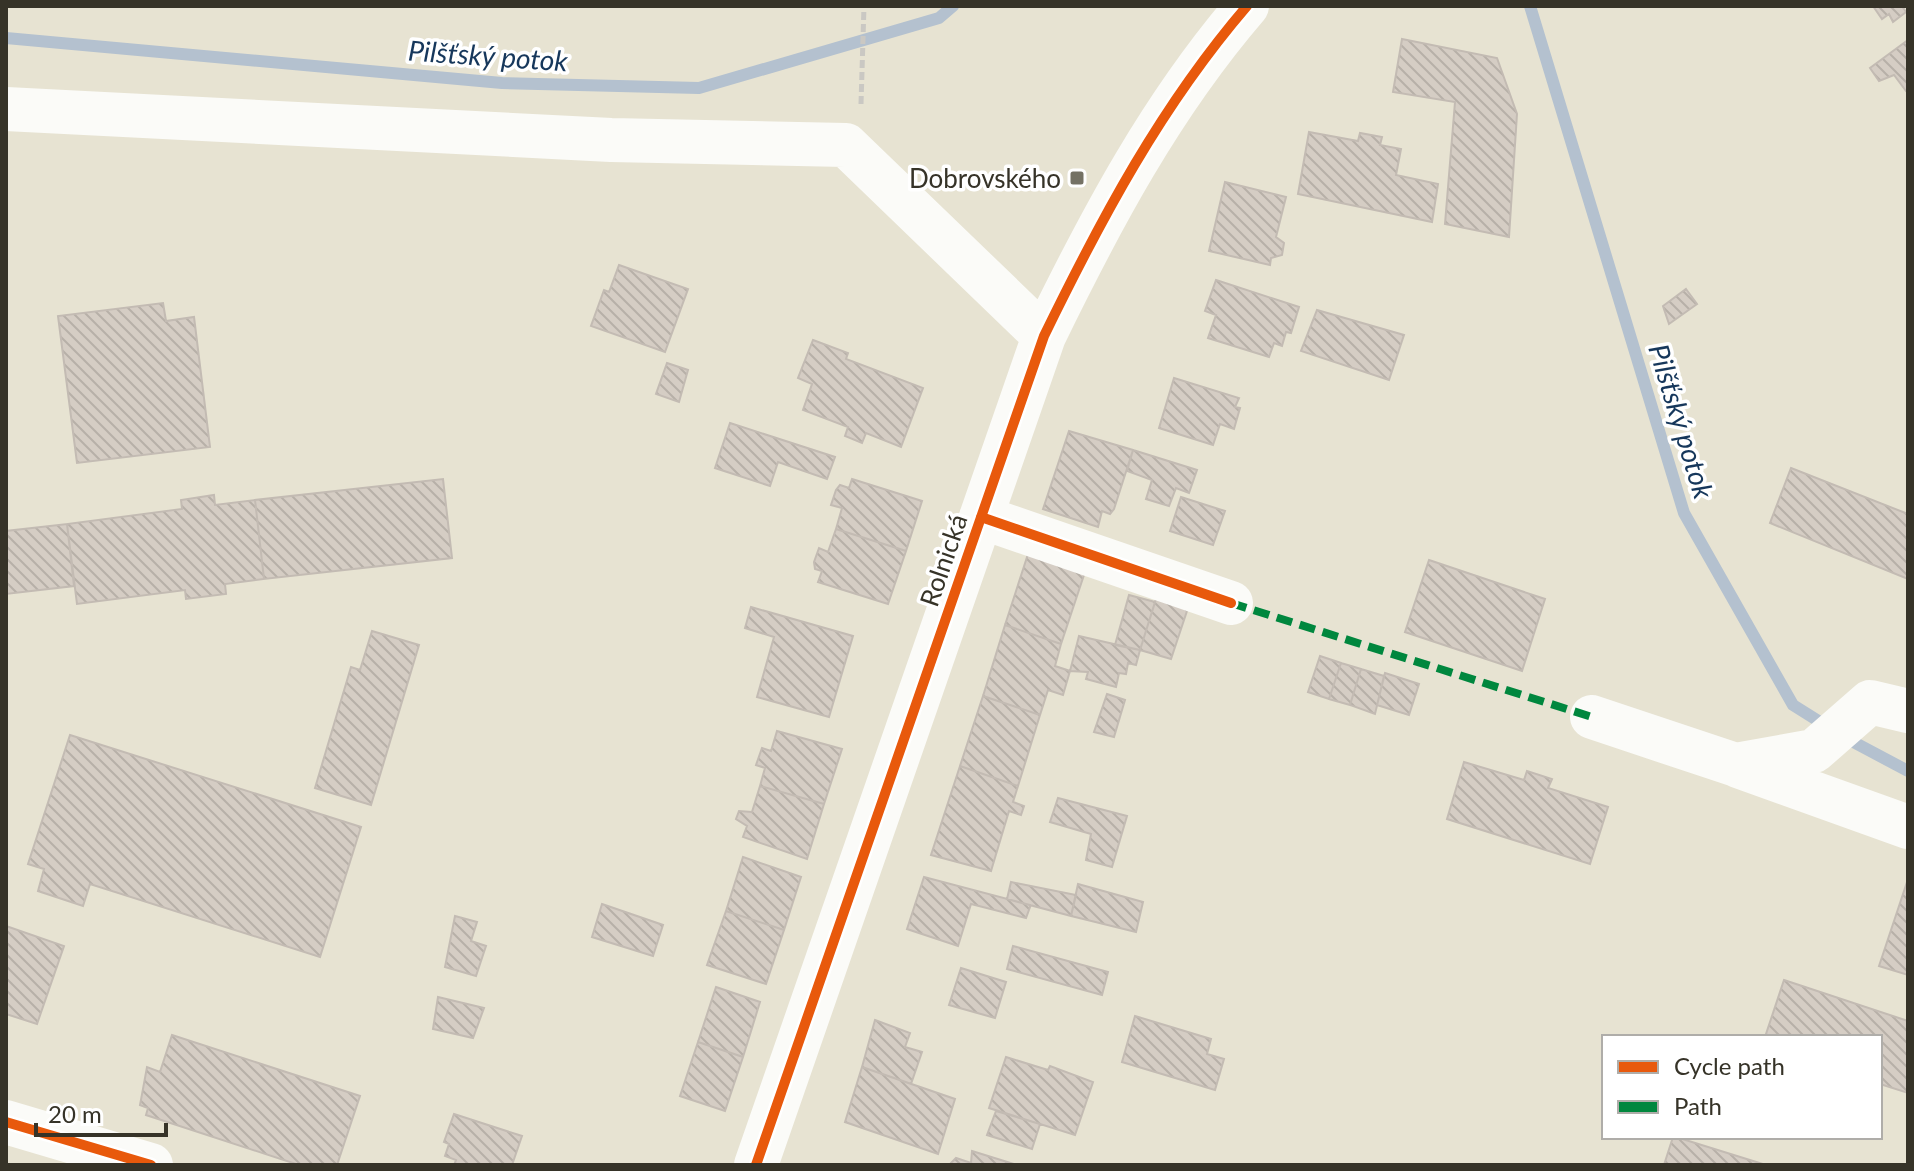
<svg xmlns="http://www.w3.org/2000/svg" width="1914" height="1171" viewBox="0 0 1914 1171" font-family="Lato,sans-serif">
  <style>
    .lines { fill: none; stroke-linecap: round; stroke-linejoin: round }
    .stream { stroke: #b4c1cf; stroke-width: 12 }
    .building { fill: url(#building-back-hatch); stroke: #c3bbb3; stroke-width: 2 }
    .path { stroke: #cac8c3; stroke-width: 5; stroke-dasharray: 8 4; stroke-linecap: butt }
    .minor { stroke: #fbfbf8; stroke-width: 44 }
    .quiet { stroke: #00873e; stroke-width: 8; stroke-dasharray: 16 8; stroke-linecap: butt }
    .cycleway-casing { stroke: #fff; stroke-width: 15 }
    .cycleway { stroke: #e8590c; stroke-width: 10 }
    .poi-dot { fill: #747164; stroke: #fff; stroke-width: 3 }
    .labels { text-anchor: middle; dominant-baseline: central; stroke-width: 7; stroke-linejoin: round; paint-order: stroke }
    .poi-label { font-size: 26px; fill: #363328; stroke: #fff; text-anchor: end }
    .street-label { font-size: 26px; fill: #363328; stroke: #fff }
    .water-label { font-size: 28px; font-style: italic; fill: #16375b; stroke: #fff }
  </style>
  <defs>
    <pattern id="building-back-hatch" width="6" height="6" patternUnits="userSpaceOnUse" patternTransform="scale(2)"><rect width="6" height="6" fill="#d5cdc4"/><path d="M-1 5l2 2M0 0l6 6M5-1l2 2" fill="none" stroke="#b7b0a8"/></pattern>
  </defs>
  <rect width="100%" height="100%" fill="#e7e3d2"/>
  <g class="lines">
    <path class="stream" d="M1530 6 1684 513 1793 705 1828 727
      M6 38 502 83 699 88 939 18 953 6
      M1844 737 1908 771"/>
  </g>
  <path class="building" d="M1873 6H1902L1906 12 1893 22 1889 14 1882 19Z
    M1402 39 1497 58 1517 114 1509 237 1445 224 1455 102 1393 92Z
    M1908 40V90L1906 91 1894 75 1879 81 1870 68Z
    M1309 132 1358 141 1360 133 1382 137 1380 145 1401 149 1396 175 1438 184 1432 222 1298 194Z
    M1225 182 1286 197 1276 237 1284 243 1282 255 1271 258 1270 265 1209 251Z
    M619 265 688 289 665 352 591 326 604 290 609 292Z
    M1216 280 1299 307 1291 333 1286 332 1282 346 1274 343 1269 357 1208 338 1216 315 1205 311Z
    M1686 289 1697 304 1669 324 1663 306Z
    M163 303 166 321 194 317 210 447 77 463 58 316Z
    M1317 310 1404 335 1389 380 1301 351Z
    M813 340 848 353 846 359 923 388 901 447 866 433 862 443 845 436 848 427 803 410 812 384 798 378Z
    M667 363 688 370 679 402 656 394Z
    M1174 378 1239 398 1235 407 1240 408 1234 429 1220 424 1213 445 1159 428Z
    M730 423 835 457 827 479 778 462 770 486 715 468Z
    M1069 431 1133 450 1114 509 1110 514 1102 511 1098 527 1043 509Z
    M1133 450 1197 470 1189 493 1176 488 1169 506 1146 499 1152 480 1127 471Z
    M1791 468 1908 514V579L1770 523Z
    M443 479 452 558 264 579 255 500Z
    M852 479 922 501 906 551 836 529 842 508 831 505 836 490 840 485 849 488Z
    M214 495 215 505 255 500 264 579 225 584 226 594 186 599 185 590 77 604 67 524 182 509 181 500Z
    M1181 497 1225 511 1213 545 1170 531Z
    M67 524 74 586 6 594V531Z
    M836 529 906 551 888 604 818 582 822 571 815 569 814 562 819 548 828 552Z
    M1029 551 1086 569 1061 644 1005 625Z
    M1429 560 1545 599 1522 671 1405 632Z
    M1129 595 1155 602 1140 650 1115 645Z
    M1157 596 1189 605 1171 659 1140 650Z
    M751 607 853 636 829 717 757 697 774 637 745 628Z
    M1005 625 1061 644 1055 666 1070 671 1063 695 1048 690 1040 715 983 696Z
    M372 631 419 645 371 805 315 788 351 667 360 670Z
    M1079 636 1140 650 1136 665 1128 663 1126 674 1119 673 1116 687 1086 679 1088 672 1070 671Z
    M1320 656 1341 663 1329 699 1308 692Z
    M1341 663 1361 669 1350 705 1329 699Z
    M1361 669 1384 676 1375 714 1350 705Z
    M1385 673 1419 684 1409 715 1377 705Z
    M1107 694 1125 700 1114 737 1094 732Z
    M983 696 1040 715 1018 786 960 766Z
    M777 731 842 749 824 804 760 786 765 768 756 765 762 748 771 751Z
    M70 735 361 827 320 957 90 884 83 906 38 891 44 869 28 864Z
    M1464 762 1524 780 1527 771 1552 779 1548 788 1608 807 1590 864 1447 819Z
    M960 766 1018 786 1013 802 1024 806 1021 815 1009 811 991 871 931 855Z
    M760 786 824 804 807 859 743 837 747 826 736 819 739 811 752 812Z
    M1058 798 1127 816 1112 867 1086 860 1091 834 1050 822Z
    M743 857 801 877 784 930 726 911Z
    M924 877 1030 905V907L1026 918 971 904 958 946 907 929Z
    M1908 879V975L1879 966Z
    M1011 882 1076 895 1071 916 1007 899Z
    M1078 884 1143 902 1136 932 1071 916Z
    M602 904 663 925 653 956 592 937Z
    M726 911 784 930 766 984 707 965Z
    M455 916 477 922 471 941 486 946 476 976 445 967Z
    M6 926 64 946 37 1024 6 1014Z
    M1013 946 1108 972 1102 995 1007 969Z
    M961 968 1006 982 995 1018 949 1005Z
    M1784 980 1908 1021V1093L1880 1084V1037H1765Z
    M716 987 760 1002 743 1057 698 1042Z
    M438 997 484 1008 473 1038 433 1029Z
    M1135 1016 1211 1039 1207 1054 1224 1059 1215 1090 1122 1062Z
    M875 1020 910 1033 905 1047 922 1052 911 1084 862 1067Z
    M172 1035 360 1096 337 1165H299L146 1115 148 1108 140 1105 147 1067 160 1072Z
    M698 1042 743 1057 725 1111 680 1096Z
    M1006 1057 1048 1070 1050 1066 1093 1082 1075 1135 989 1108Z
    M862 1067 955 1099 938 1154 845 1122Z
    M996 1111 1040 1124 1032 1149 987 1135Z
    M454 1114 522 1136 512 1165H454L456 1160 445 1156 449 1144 444 1142Z
    M1673 1137H1676L1766 1165H1664Z
    M972 1151 1017 1165H949L956 1158 971 1163Z"/>
  <g class="lines">
    <path class="path" d="M861 104 864 6"/>
    <path class="minor" d="M6 109 611 140 846 145 1044 336
      M981 517 1231 603
      M1592 717 1736 765 1814 751 1870 702 1908 711
      M1738 766 1908 827
      M6 1122 151 1165
      M756 1165 1044 336C1101 219 1161 106 1247 6"/>
    <path class="quiet" d="M1231 603 1592 717"/>
    <defs>
      <path id="cycleway" d="M981 517 1231 603
        M6 1122 151 1165
        M756 1165 1044 336C1101 219 1161 106 1247 6"/>
    </defs>
    <use href="#cycleway" class="cycleway-casing"/>
    <use href="#cycleway" class="cycleway"/>
  </g>
  <rect class="poi-dot" x="1069" y="170" width="16" height="16" rx="4"/>
  <g class="labels">
    <g class="poi-label">
      <text x="1061" y="178">Dobrovského</text>
    </g>
    <g class="street-label">
      <text transform="translate(943 560) rotate(-71)">Rolnická</text>
    </g>
    <g class="water-label">
      <text transform="translate(488 55) rotate(4)">Pilšťský potok</text>
      <text transform="translate(1682 421) rotate(73)">Pilšťský potok</text>
    </g>
  </g>
  <rect width="1914" height="1171" fill="none" stroke="#363328" stroke-width="16"/>
  <rect x="1602" y="1035" width="280" height="104" fill="#ffffff" stroke="#afada9" stroke-width="2"/>
  <rect x="1618" y="1061" width="40" height="12" fill="#e8590c" stroke="#afada9" stroke-width="2"/>
  <text x="1674" y="1075" font-size="24" fill="#363328">Cycle path</text>
  <rect x="1618" y="1101" width="40" height="12" fill="#00873e" stroke="#afada9" stroke-width="2"/>
  <text x="1674" y="1115" font-size="24" fill="#363328">Path</text>
  <path d="M36 1123v12h130v-12" fill="none" stroke="#363328" stroke-width="4"/>
  <text x="48" y="1123" font-size="24" fill="#363328" stroke="#ffffff" stroke-width="6" paint-order="stroke">20 m</text>
</svg>
